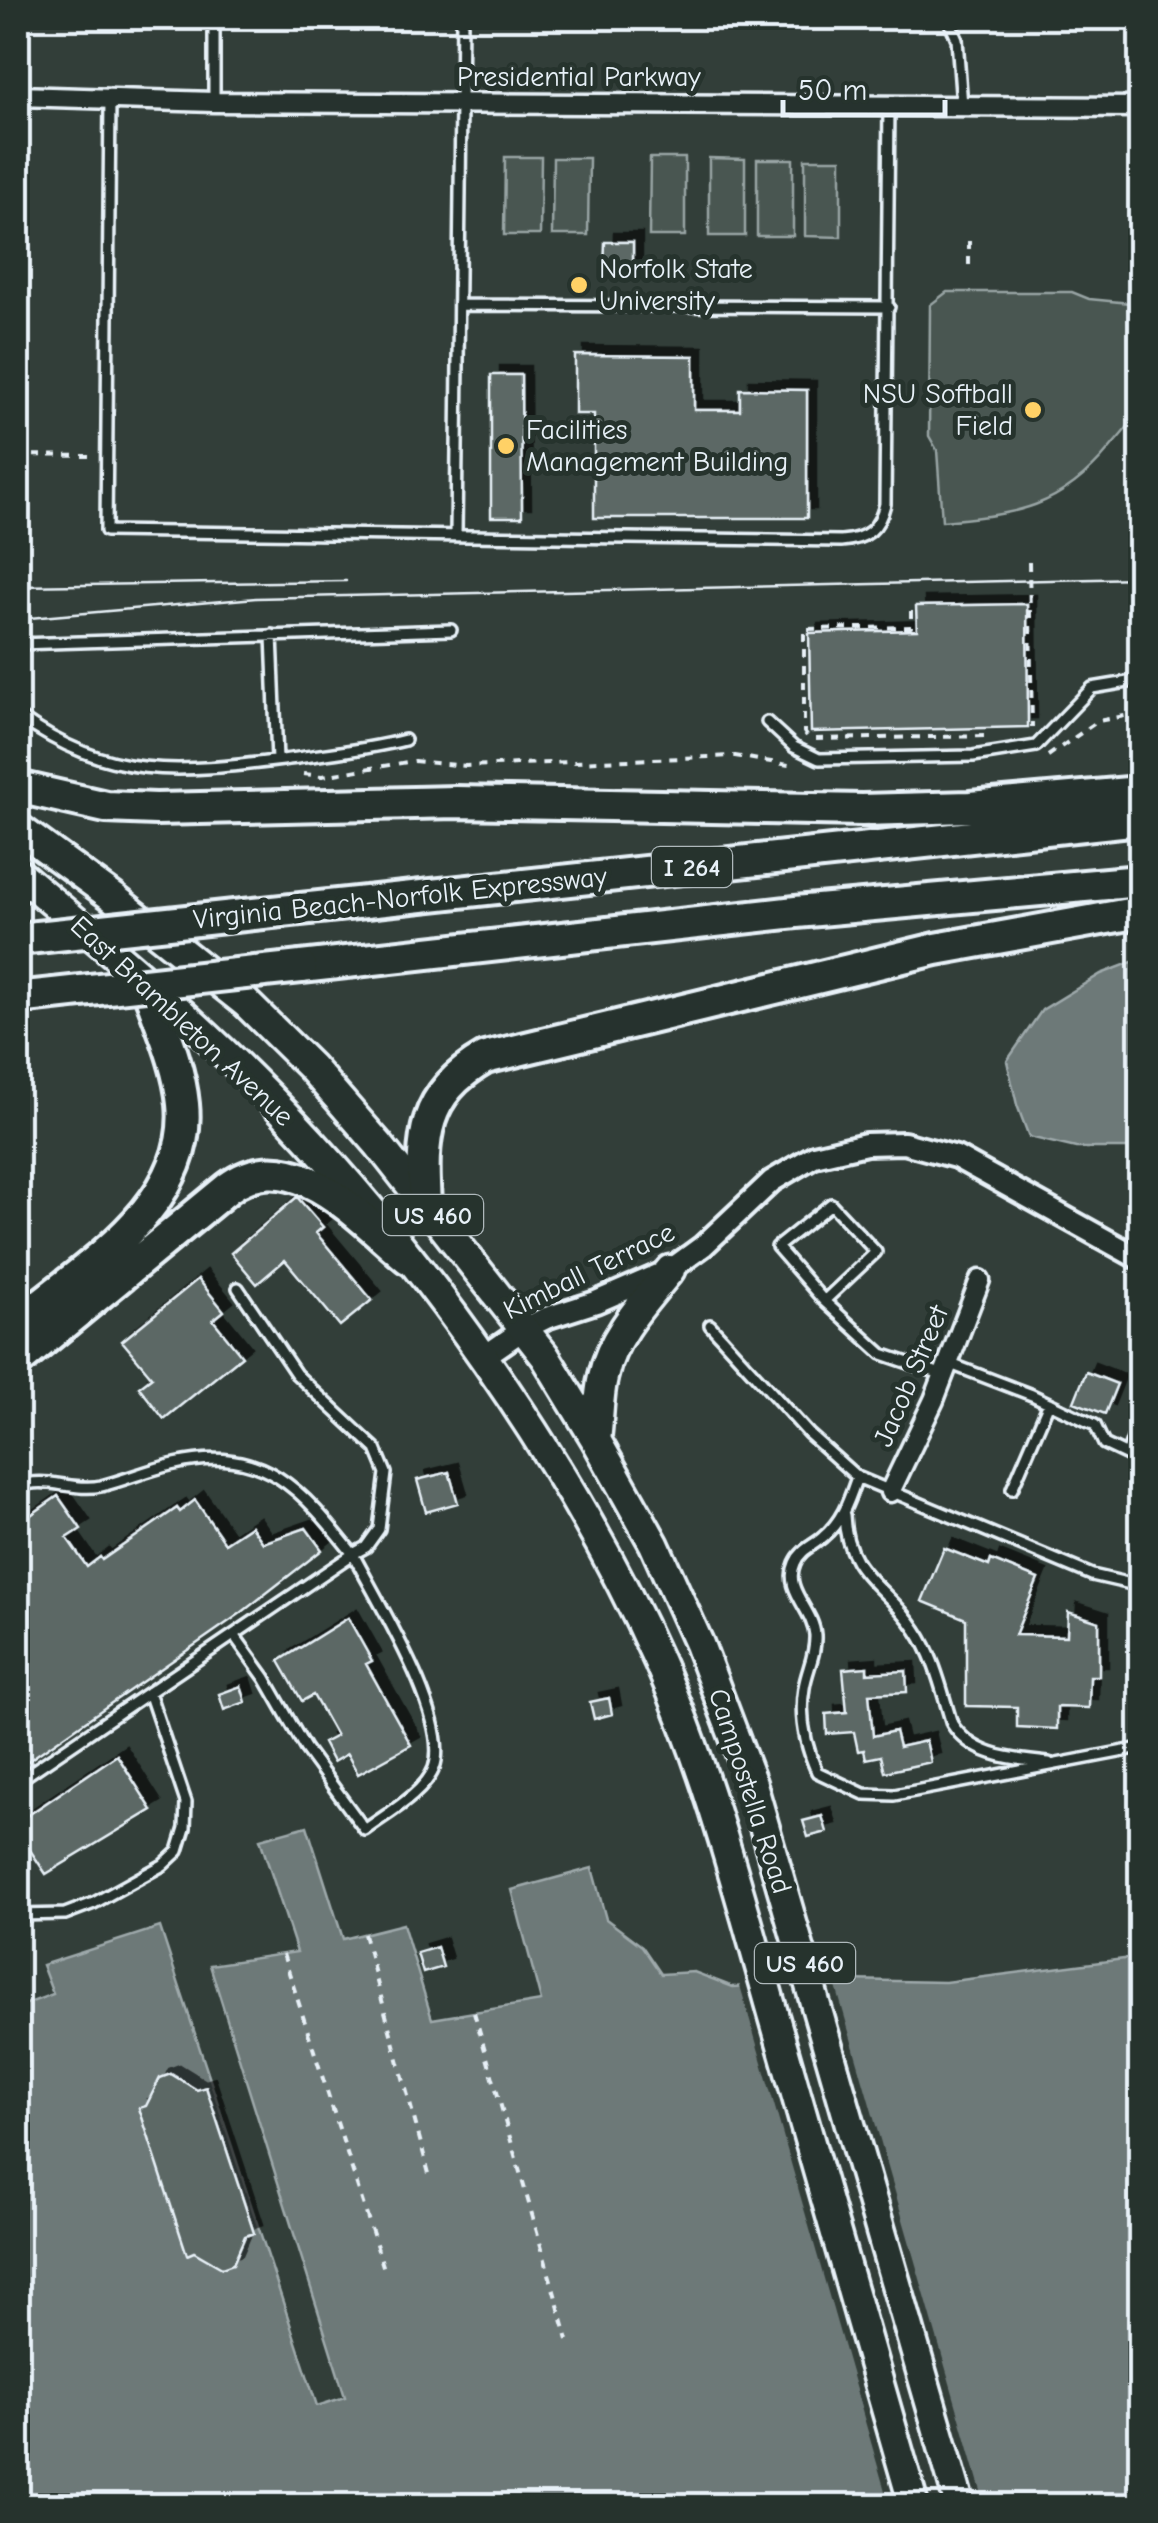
<svg xmlns="http://www.w3.org/2000/svg" width="1158" height="2523" viewBox="0 0 1158 2523" font-family="'Comic Neue',sans-serif">
  <style>
    .green { fill: #495651; stroke: #98a4a4; stroke-width: 2.5 }
    .water { fill: #6d7978; stroke: #9ea9ab; stroke-width: 2.5 }
    .pier { fill: #323e39 }
    .building { fill: #5c6865; stroke: #e8f1f8; stroke-width: 2.5; filter: url(#shadow) }
    .lines { fill: none; stroke-linecap: round; stroke-linejoin: round }
    .service-casing { stroke: #e8f1f8; stroke-width: 16 }
    .minor-casing { stroke: #e8f1f8; stroke-width: 25 }
    .tertiary-casing { stroke: #e8f1f8; stroke-width: 28 }
    .primary-casing { stroke: #e8f1f8; stroke-width: 35 }
    .motorway-casing { stroke: #e8f1f8; stroke-width: 38 }
    .path { stroke: #e8f1f8; stroke-width: 4; stroke-dasharray: 8 8; stroke-linecap: butt }
    .service { stroke: #26332d; stroke-width: 9 }
    .minor { stroke: #26332d; stroke-width: 18 }
    .tertiary { stroke: #26332d; stroke-width: 20 }
    .primary { stroke: #26332d; stroke-width: 28 }
    .motorway { stroke: #26332d; stroke-width: 30 }
    .tram { stroke: #e8f1f8; stroke-width: 2.5 }
    .motorway-bridge-casing { stroke: #e8f1f8; stroke-width: 38; stroke-linecap: butt }
    .motorway-bridge { stroke: #26332d; stroke-width: 30 }
    .poi-dot { fill: #ffd166; stroke: #26332d; stroke-width: 4 }
    .labels { text-anchor: middle; dominant-baseline: central; stroke-width: 10; stroke-linejoin: round; paint-order: stroke }
    .shield { fill: #26332d; stroke: #aeb8bb; stroke-width: 2.5 }
    .shield-label { font-size: 25px; font-weight: bold; fill: #e8f1f8 }
    .street-label { font-size: 28px; fill: #e8f1f8; stroke: #26332d }
    .poi-label { font-size: 28px; fill: #e8f1f8; stroke: #26332d; text-anchor: start }
  </style>
  <defs>
    <filter id="shadow"><feDropShadow dx="9" dy="-9" stdDeviation="0" flood-color="#0009"/></filter>
  </defs>
  <rect width="100%" height="100%" fill="#323e39"/>
  <filter id="ink" filterUnits="userSpaceOnUse"><feTurbulence type="fractalNoise" baseFrequency=".01" numOctaves="2"/><feDisplacementMap in="SourceGraphic" scale="20" xChannelSelector="R" yChannelSelector="G"/><feConvolveMatrix kernelMatrix="1 2 1 2 8 2 1 2 1" color-interpolation-filters="sRGB"/></filter>
  <g filter="url(#ink)">
    <path class="green" d="M505 157H541L540 235H504Z
      M553 158H589L588 235H552Z
      M650 158H685V236H649Z
      M709 158 745 159V236H709Z
      M757 159H793V236H757Z
      M805 159H841V237L805 236Z
      M947 292H1072L1089 299 1140 304C1141 333 1146 376 1140 403 1136 421 1121 434 1110 448 1060 509 1017 514 942 521L937 450 929 436 930 305Z"/>
    <path class="water" d="M1140 959V1148H1076L1029 1137 1017 1105 1007 1061 1042 1010 1101 974Z
      M307 1826 343 1939 403 1924 432 2019 541 2001 512 1890 592 1868 606 1919 642 1946 661 1974 694 1972 733 1987 845 1980 945 1982 1140 1957V2505L18 2506V2007L53 1994 42 1965 160 1927 317 2406 345 2397 210 1965 297 1952 260 1839Z"/>
    <path class="pier" d="M833 1976 985 2505H889L739 1982Z"/>
    <path class="building" d="M605 242H633V271H604Z
      M575 355 694 356V410H740V389L807 390V518H594V414H575Z
      M491 375H521L522 517H491Z
      M1027 604 1028 727 811 732 809 633 917 630 916 606Z
      M297 1197 323 1227 316 1233 372 1300 340 1326 285 1260 257 1284 231 1253Z
      M198 1279 224 1311 213 1320 242 1356 164 1419 139 1387 152 1377 122 1341Z
      M1086 1372 1117 1384 1105 1414 1074 1402Z
      M449 1472 458 1503 426 1512 417 1480Z
      M58 1496 81 1529 67 1538 87 1567 100 1557 102 1560 177 1508 180 1512 195 1500 225 1543 251 1526 263 1543 306 1528 322 1550 241 1613 25 1763 18 1753V1524Z
      M944 1548 989 1566 991 1560 1038 1579 1015 1635 1067 1636 1068 1612 1099 1622V1676H1090L1089 1708 1057 1707V1729L1017 1727V1707L966 1706V1619L922 1601Z
      M348 1618 372 1661 366 1664 411 1745 358 1774 347 1754 333 1762 323 1743 336 1736 313 1695 302 1701 279 1661Z
      M867 1667V1673L906 1671 907 1692 869 1694 873 1736 895 1731 899 1747 926 1741 931 1762 885 1772 881 1756 866 1759 864 1750 858 1751 854 1732 827 1734 826 1714 847 1712 843 1669Z
      M241 1686 246 1702 224 1710 219 1694Z
      M609 1698 612 1714 594 1719 590 1702Z
      M117 1755 152 1810 46 1874 18 1832V1822Z
      M822 1816 827 1832 808 1837 803 1821Z
      M437 1947 443 1967 423 1973 417 1953Z
      M171 2074 197 2090 206 2087 254 2233 245 2236 233 2264 222 2268 194 2252 187 2255 139 2108 146 2106 160 2078Z"/>
    <g class="lines">
      <defs>
        <path id="service" d="M948 18 957 39 962 106
          M110 100 106 531 841 541C867 539 879 529 885 504L889 105
          M214 102V29L217 18
          M460 305 889 307
          M456 535 462 18
          M272 635 277 760
          M18 644 451 630
          M18 716C110 781 177 773 283 760 324 754 365 750 405 740
          M767 722 794 747 819 759 973 756 1036 746 1092 688 1140 680
          M824 1301 876 1252 831 1204 777 1247 824 1301 882 1354 944 1375
          M710 1325 809 1434 857 1477 1092 1575 1140 1586
          M948 1363 1032 1395 1095 1425 1104 1444 1140 1461
          M1127 1455 1140 1419
          M857 1477C849 1500 843 1520 823 1537 813 1546 801 1549 795 1563 783 1590 813 1609 815 1635 816 1655 807 1669 804 1688 799 1718 805 1745 817 1772L864 1794 894 1795 1140 1748
          M18 1487C45 1475 73 1492 101 1486 126 1480 150 1469 175 1464 264 1444 302 1490 353 1554L366 1547 379 1529 386 1473 376 1449 296 1374 238 1288
          M1012 1489 1049 1403
          M844 1515C846 1576 887 1585 916 1630 935 1658 942 1692 952 1724 973 1757 1013 1759 1049 1763
          M18 1781 353 1554C376 1599 452 1720 434 1768 424 1794 386 1814 365 1830L305 1748 265 1678 234 1635
          M18 1915 65 1914 94 1903 163 1865 178 1851 185 1828 186 1802 149 1692"/>
        <path id="minor" d="M18 96 214 102 1140 107
          M890 1492 934 1400 980 1280"/>
        <path id="tertiary" d="M482 1358 524 1329 546 1318 596 1302 670 1270 703 1246 772 1181 814 1156 866 1144 904 1143 956 1157 1140 1259"/>
        <path id="primary" d="M18 828 114 898 246 1003 311 1067 379 1145 545 1356 596 1440 654 1544 699 1644 752 1784 960 2506
          M18 873C103 944 190 1016 268 1096 420 1251 570 1463 659 1662 709 1775 740 1897 774 2017 821 2180 868 2343 914 2506
          M596 1440C599 1420 598 1397 603 1377 612 1335 644 1302 670 1270"/>
        <path id="motorway" d="M18 787 106 807 156 809 456 802 862 810 970 807 1140 792
          M244 915 1140 819
          M301 967 796 912 1140 881
          M425 1204C421 1138 422 1094 485 1058L936 949 1140 912
          M18 1323C85 1266 193 1205 183 1104 179 1063 160 1023 147 985
          M18 1361 228 1188C293 1139 360 1219 408 1258"/>
      </defs>
      <use href="#service" class="service-casing"/>
      <use href="#minor" class="minor-casing"/>
      <use href="#tertiary" class="tertiary-casing"/>
      <use href="#primary" class="primary-casing"/>
      <use href="#motorway" class="motorway-casing"/>
      <path class="path" d="M969 265V233
        M18 455 89 456
        M1029 562 1032 727
        M807 736 804 732V629L911 627V611
        M816 739 991 736
        M1048 756 1098 721 1140 713
        M303 774 322 776 414 761 466 766 735 756 795 766
        M364 1934 431 2181
        M283 1954 384 2269
        M474 2012 568 2340"/>
      <use href="#service" class="service"/>
      <use href="#minor" class="minor"/>
      <use href="#tertiary" class="tertiary"/>
      <use href="#primary" class="primary"/>
      <use href="#motorway" class="motorway"/>
      <path class="tram" d="M18 586 346 581
        M18 619 256 598 1140 578"/>
      <defs>
        <path id="motorway-bridge" d="M18 939 244 915
          M26 997 301 967"/>
      </defs>
      <use href="#motorway-bridge" class="motorway-bridge-casing"/>
      <use href="#motorway-bridge" class="motorway-bridge"/>
    </g>
  </g>
  <g class="poi-dot">
    <circle cx="579" cy="285" r="10"/>
    <circle cx="1033" cy="410" r="10"/>
    <circle cx="506" cy="446" r="10"/>
  </g>
  <g class="labels">
    <g class="shield">
      <rect x="652" y="847" width="80" height="40" rx="8"/>
      <rect x="383" y="1195" width="100" height="40" rx="8"/>
      <rect x="755" y="1943" width="100" height="40" rx="8"/>
    </g>
    <g class="shield-label">
      <text x="692" y="867">I 264</text>
      <text x="433" y="1215">US 460</text>
      <text x="805" y="1963">US 460</text>
    </g>
    <g class="street-label">
      <text x="579" y="77">Presidential Parkway</text>
      <text transform="translate(400 898) rotate(-6)">Virginia Beach-Norfolk Expressway</text>
      <text transform="translate(182 1021) rotate(43)">East Brambleton Avenue</text>
      <text transform="translate(589 1271) rotate(-26)">Kimball Terrace</text>
      <text transform="translate(911 1376) rotate(-67)">Jacob Street</text>
      <text transform="translate(750 1791) rotate(72)">Campostella Road</text>
    </g>
    <g class="poi-label">
      <text x="599" y="269">Norfolk State<tspan x="599" dy="32">University</tspan></text>
      <text x="1013" y="394" text-anchor="end">NSU Softball<tspan x="1013" dy="32">Field</tspan></text>
      <text x="526" y="430">Facilities<tspan x="526" dy="32">Management Building</tspan></text>
    </g>
  </g>
  <rect width="1158" height="2523" fill="none" stroke="#26332d" stroke-width="60"/>
  <rect x="30" y="30" width="1098" height="2463" fill="none" stroke="#e8f1f8" stroke-width="4" filter="url(#ink)"/>
  <path d="M783 100v15h162v-15" fill="none" stroke="#e8f1f8" stroke-width="5"/>
  <text x="798" y="100" font-size="30" fill="#e8f1f8" stroke="#26332d" stroke-width="8" paint-order="stroke">50 m</text>
</svg>
